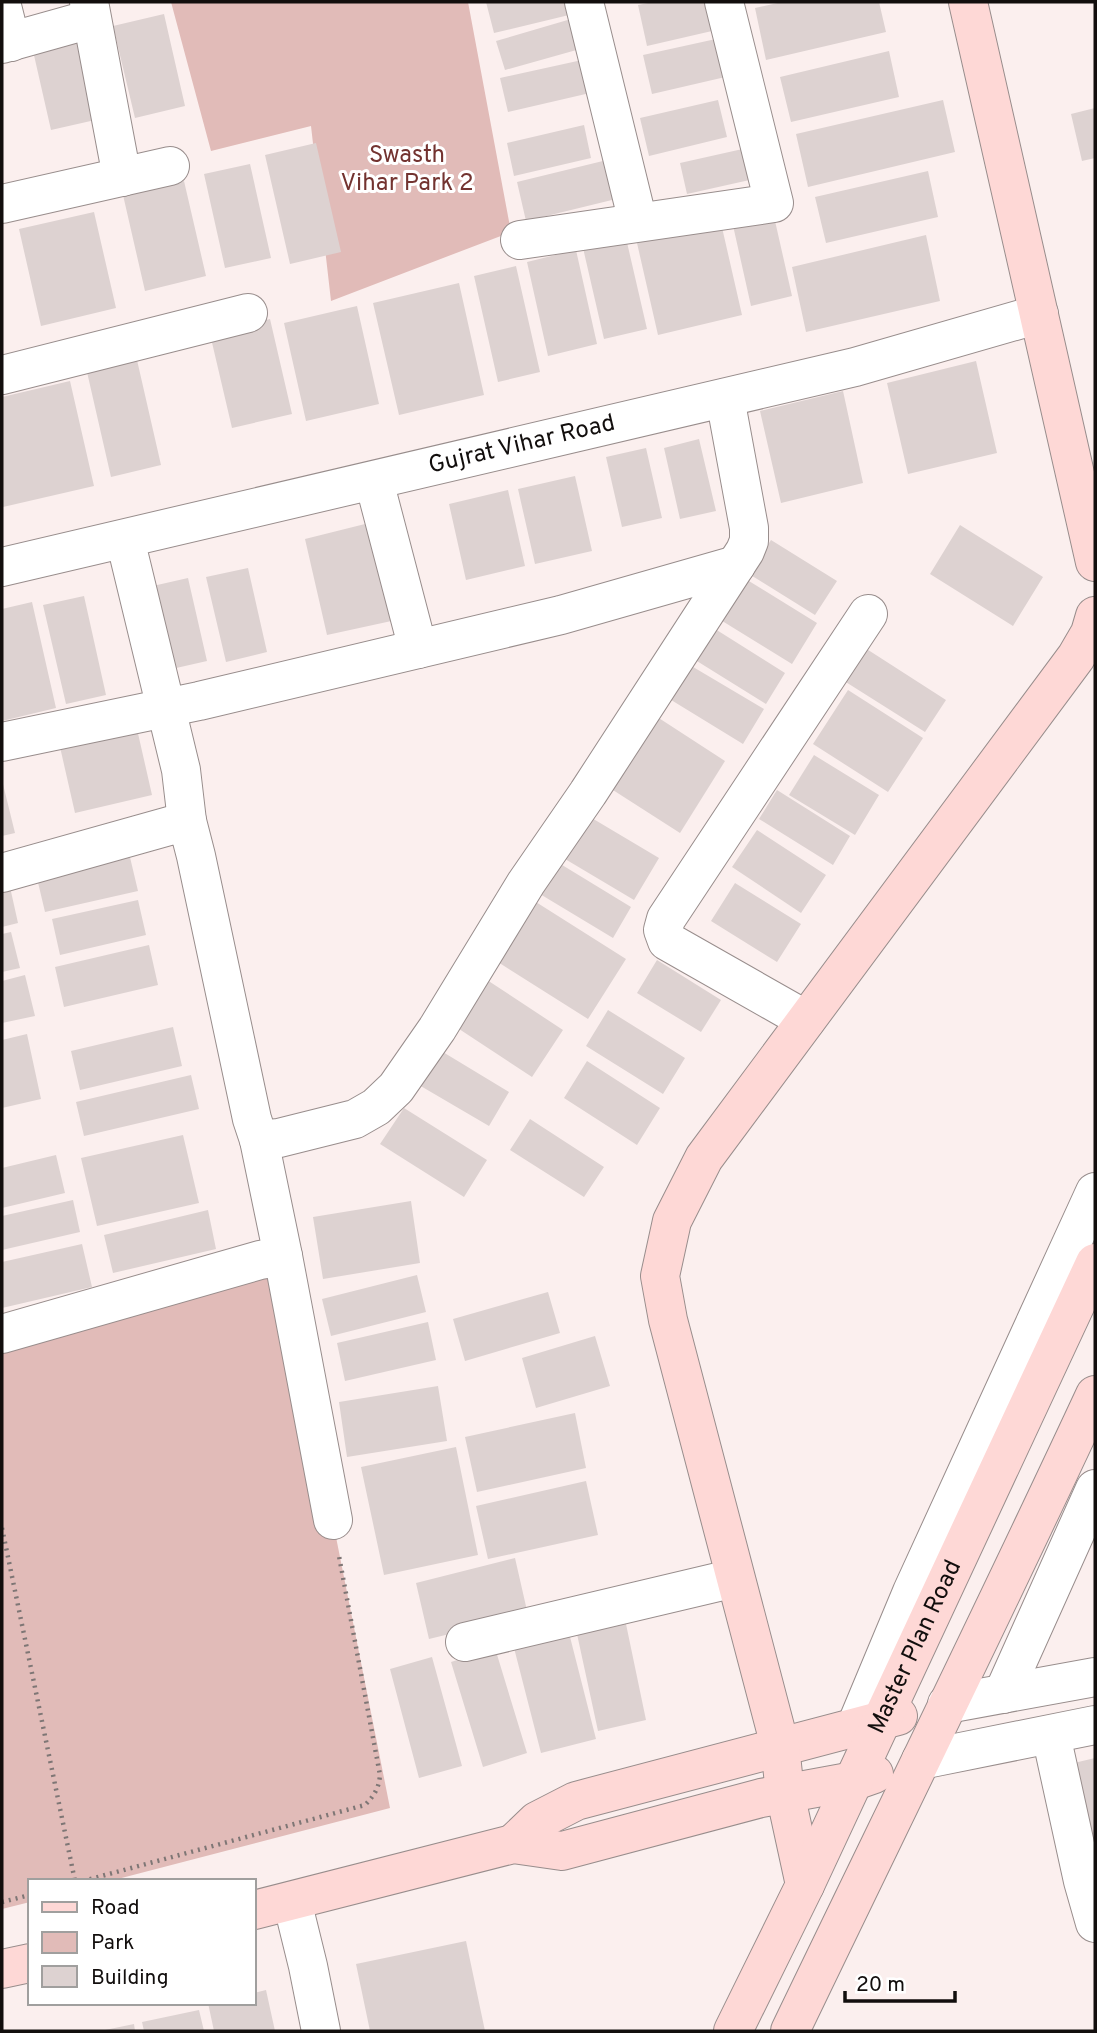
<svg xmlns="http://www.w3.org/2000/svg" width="1097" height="2033" viewBox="0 0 1097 2033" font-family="Overpass,sans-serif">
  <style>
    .green { fill: #e1bbb8 }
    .building { fill: #ddd2d1 }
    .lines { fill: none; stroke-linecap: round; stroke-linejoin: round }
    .street-casing { stroke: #988d8c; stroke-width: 40 }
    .secondary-casing { stroke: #988d8c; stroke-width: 40 }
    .path { stroke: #7e7675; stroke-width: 4.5; stroke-dasharray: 2 5; stroke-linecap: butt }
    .street { stroke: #fff; stroke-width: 38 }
    .secondary { stroke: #fed8d6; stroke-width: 38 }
    .labels { text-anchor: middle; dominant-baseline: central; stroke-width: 6; stroke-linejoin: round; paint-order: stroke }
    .park-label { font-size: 24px; fill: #733330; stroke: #fff }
    .street-label { font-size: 24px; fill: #120e0d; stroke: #fff }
  </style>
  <rect width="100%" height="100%" fill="#fbefee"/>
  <path class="green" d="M171 2H468L511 232 331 301 311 126 211 151Z
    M279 1251 390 1808 110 1881H30V1902L2 1909V1327Z"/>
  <path class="building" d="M486 2H566L569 15 494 33Z
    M653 2H719L725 28 647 46 638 5Z
    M782 2H879L886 32 766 60 755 8Z
    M164 14 185 106 135 118 113 26Z
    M571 19 580 49 505 70 496 41Z
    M84 30 104 118 51 130 31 42Z
    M725 37 734 75 652 94 643 55Z
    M889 51 899 97 791 122 780 77Z
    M582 60 590 93 508 112 500 78Z
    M718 100 727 137 649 156 640 118Z
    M943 100 955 152 808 187 796 134Z
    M1095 108V158L1082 161 1071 114Z
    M584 125 591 158 514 176 507 143Z
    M316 143 341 252 290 264 265 155Z
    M747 148 754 179 687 194 680 163Z
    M607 160 616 199 526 221 517 182Z
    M250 164 271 258 225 268 204 174Z
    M928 171 938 217 826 243 815 197Z
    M184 181 206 276 145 291 123 195Z
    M94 212 116 308 41 326 19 229Z
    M773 212 792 296 751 306 732 221Z
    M721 223 742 315 658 335 637 243Z
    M926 235 940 301 806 332 792 267Z
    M626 238 647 329 604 339 583 248Z
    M576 250 597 344 548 356 527 262Z
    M516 266 540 372 498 382 474 276Z
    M459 283 484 395 399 415 373 303Z
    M357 306 379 404 306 421 284 323Z
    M270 319 292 414 232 428 210 334Z
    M137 360 161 465 111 477 87 372Z
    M976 361 997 453 908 474 887 383Z
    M70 381 94 486 3 507 2 397Z
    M843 391 863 483 781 503 760 411Z
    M699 439 716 511 680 519 664 448Z
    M646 448 662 518 622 527 606 457Z
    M575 476 592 551 535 564 518 489Z
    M508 490 525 566 466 580 449 504Z
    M373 522 396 620 327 635 305 539Z
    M960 525 1043 577 1013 626 930 574Z
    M771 540 837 581 815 615 749 574Z
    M248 568 267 652 226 662 206 577Z
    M188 578 207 661 163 671 144 588Z
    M744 578 817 623 792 664 719 619Z
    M84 596 106 695 66 704 43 605Z
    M32 602 56 708 2 721V609Z
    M704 622 785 673 766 704 684 653Z
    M862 646 946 700 925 732 841 679Z
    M683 661 764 709 743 744 663 695Z
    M848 690 923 738 888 792 813 744Z
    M648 711 725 761 680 833 602 783Z
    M137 729 152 795 75 813 60 747Z
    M814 755 879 795 855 835 789 795Z
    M2 780 15 833 2 836Z
    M777 790 850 836 833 865 759 819Z
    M585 814 659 858 634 900 560 856Z
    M757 830 826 875 801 913 732 867Z
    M129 853 138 891 45 912 36 874Z
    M549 857 631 907 613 938 530 888Z
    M735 883 801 924 777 962 711 921Z
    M10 887 18 923 2 927V889Z
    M528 897 626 959 588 1019 490 957Z
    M138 900 146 935 60 955 52 919Z
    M11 932 20 968 2 972V934Z
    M149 945 158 985 64 1007 55 967Z
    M657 960 721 1000 701 1032 637 993Z
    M25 975 35 1016 2 1023V981Z
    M484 978 563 1030 532 1077 453 1025Z
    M608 1010 685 1058 663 1094 586 1046Z
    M173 1027 182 1066 80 1090 71 1051Z
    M27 1034 41 1099 2 1108V1040Z
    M428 1043 509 1092 489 1126 407 1078Z
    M587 1061 660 1108 637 1145 564 1098Z
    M191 1075 199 1109 84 1136 76 1102Z
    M404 1108 487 1160 464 1197 380 1144Z
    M530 1119 604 1167 584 1197 510 1150Z
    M183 1135 199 1203 97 1226 81 1158Z
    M56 1155 65 1193 2 1208V1168Z
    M73 1200 80 1232 2 1250V1216Z
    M411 1201 420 1263 323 1279 313 1217Z
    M208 1210 216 1249 113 1273 104 1235Z
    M82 1244 92 1287 2 1308V1262Z
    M417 1275 426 1312 331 1336 322 1299Z
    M548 1292 560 1333 465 1361 453 1319Z
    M428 1322 436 1360 345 1381 337 1343Z
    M595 1336 610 1386 536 1408 522 1358Z
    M438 1386 447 1441 347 1457 339 1402Z
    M575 1413 586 1468 477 1492 465 1437Z
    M456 1447 478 1555 384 1575 361 1467Z
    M586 1481 598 1535 488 1559 476 1506Z
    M515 1558 528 1615 429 1639 416 1583Z
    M626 1624 646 1720 598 1731 577 1634Z
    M568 1629 596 1739 541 1753 513 1644Z
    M495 1648 527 1753 483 1767 451 1662Z
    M432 1657 462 1766 419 1778 390 1669Z
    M1095 1758V1848L1074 1763Z
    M466 1941 485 2031H370L356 1964Z
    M266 1990 275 2031H214L208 2003H254V1993Z
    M199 2010 204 2031H144L142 2022Z
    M134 2024 135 2031H105V2030Z"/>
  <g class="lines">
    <defs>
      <g id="street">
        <path d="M89 2 122 177"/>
        <path d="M584 2 638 222"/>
        <path d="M2 6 11 42"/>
        <path d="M2 44 91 19"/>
        <path d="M2 204 170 166"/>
        <path d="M520 240 774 203 724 2"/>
        <path d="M2 375 248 313"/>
        <path d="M374 481 418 649"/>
        <path d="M125 539 181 770 187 821"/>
        <path id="s1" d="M2 567 855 367 1039 314"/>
        <path d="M2 742 199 701 561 615 736 565"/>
        <path d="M2 873 187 821 196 856 252 1119 259 1140 279 1138 355 1119 376 1107 396 1088 437 1029 526 883 588 793 745 551 749 541V528L725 398"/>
        <path d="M806 1020 667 941 663 930 666 919 868 614"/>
        <path d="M259 1140 283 1256"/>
        <path d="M2 1334 260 1260 283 1256 333 1520"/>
        <path d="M465 1642 735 1578"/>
        <path d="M1003 1694 1095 1489"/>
        <path d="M947 1704 1095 1677"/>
        <path d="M856 1726 912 1592 1095 1192"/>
        <path d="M1051 1735 1083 1881 1095 1923"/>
        <path d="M921 1760 1095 1725"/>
        <path d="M292 1901 308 1966 321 2031"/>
      </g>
      <g id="secondary">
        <path d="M968 2 1095 562"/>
        <path d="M513 1844 537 1821 576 1801 898 1716"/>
        <path d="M805 1885 785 1793 780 1746 668 1320 660 1276 672 1221 704 1158 1076 657 1090 633 1095 616"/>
        <path d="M254 1910 513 1844 562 1851 761 1798 854 1781 874 1774"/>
        <path d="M2 1969 30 1963"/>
        <path id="s2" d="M733 2031 805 1885 1095 1263"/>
        <path d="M790 2031C892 1819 996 1608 1095 1395"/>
      </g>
    </defs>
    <use href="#street" class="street-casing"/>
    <use href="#secondary" class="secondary-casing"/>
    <path class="path" d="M2 1528 75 1881
      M83 1881 365 1805C374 1796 379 1788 380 1775L339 1556
      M2 1902 30 1895"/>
    <use href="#street" class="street"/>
    <use href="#secondary" class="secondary"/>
  </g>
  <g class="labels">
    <g class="park-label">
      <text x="407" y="156">Swasth<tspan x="407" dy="28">Vihar Park 2</tspan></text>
    </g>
    <g class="street-label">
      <text stroke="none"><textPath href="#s1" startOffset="534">Gujrat Vihar Road</textPath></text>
      <text stroke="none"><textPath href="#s2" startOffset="425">Master Plan Road</textPath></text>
    </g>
  </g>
  <rect width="1097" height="2033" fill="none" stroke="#120e0d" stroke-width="7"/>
  <rect x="28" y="1879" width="228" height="126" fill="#ffffff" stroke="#a09f9e" stroke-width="2"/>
  <rect x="42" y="1902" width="35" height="10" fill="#fed8d6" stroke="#a09f9e" stroke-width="2"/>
  <text x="91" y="1914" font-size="21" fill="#120e0d">Road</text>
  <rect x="42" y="1932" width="35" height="21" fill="#e1bbb8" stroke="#a09f9e" stroke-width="2"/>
  <text x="91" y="1949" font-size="21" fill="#120e0d">Park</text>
  <rect x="42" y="1966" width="35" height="21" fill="#ddd2d1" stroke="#a09f9e" stroke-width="2"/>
  <text x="91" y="1984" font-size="21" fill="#120e0d">Building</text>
  <path d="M845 1991v10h110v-10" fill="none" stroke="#120e0d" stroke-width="3.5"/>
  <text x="856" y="1991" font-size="21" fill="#120e0d" stroke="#ffffff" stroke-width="5" paint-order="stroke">20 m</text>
</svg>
